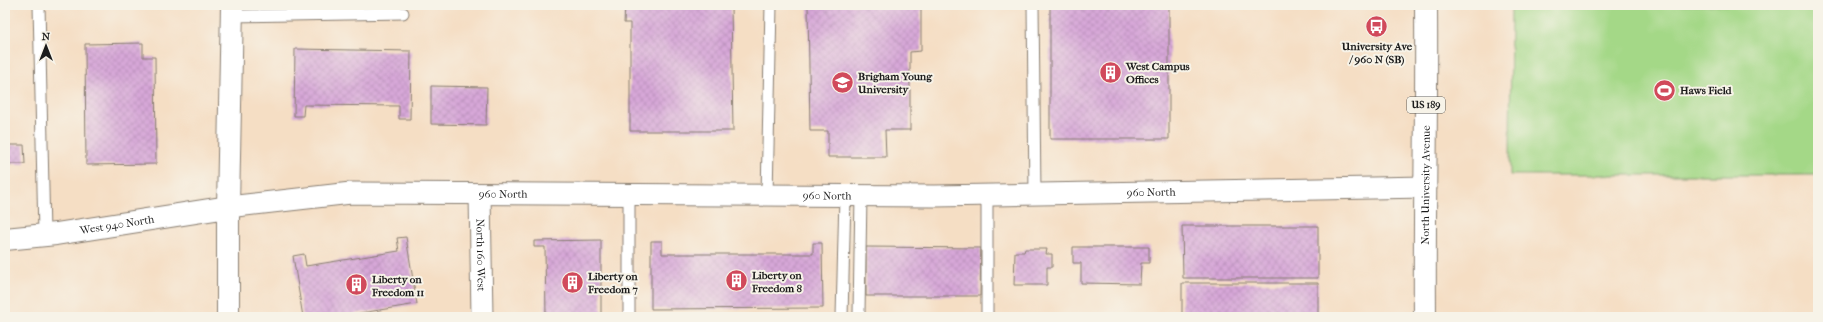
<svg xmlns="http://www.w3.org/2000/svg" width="1823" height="322" viewBox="0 0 1823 322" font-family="'IM FELL French Canon',serif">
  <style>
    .park { fill: #a4d887; stroke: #607a52 }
    .building { fill: url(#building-cross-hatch) }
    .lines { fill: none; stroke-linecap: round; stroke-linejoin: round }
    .service-casing { stroke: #887d70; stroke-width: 13 }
    .minor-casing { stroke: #887d70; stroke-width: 23 }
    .tertiary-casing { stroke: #887d70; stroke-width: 24 }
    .secondary-casing { stroke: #887d70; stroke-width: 24 }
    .trunk-casing { stroke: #887d70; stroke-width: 24 }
    .service { stroke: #fff; stroke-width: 11 }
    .minor { stroke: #fff; stroke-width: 21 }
    .tertiary { stroke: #fff; stroke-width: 22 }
    .secondary { stroke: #fff; stroke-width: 22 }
    .trunk { stroke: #fff; stroke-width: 22 }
    .labels { text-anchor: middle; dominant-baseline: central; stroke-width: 4; stroke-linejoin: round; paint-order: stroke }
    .shield { fill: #f7f3e8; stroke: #5e5c59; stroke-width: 1 }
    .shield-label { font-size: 10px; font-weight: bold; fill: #1c1c1c }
    .poi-label { font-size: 11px; font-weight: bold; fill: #1c1c1c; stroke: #f7f3e8; text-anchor: start }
    .street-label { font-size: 11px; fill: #1c1c1c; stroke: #f7f3e8 }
  </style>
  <defs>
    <pattern id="building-cross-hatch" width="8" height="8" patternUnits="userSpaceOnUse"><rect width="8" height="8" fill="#d7a7d8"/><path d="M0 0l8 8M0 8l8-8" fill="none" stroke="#b88fb9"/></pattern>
  </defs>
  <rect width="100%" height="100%" fill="#f7f3e8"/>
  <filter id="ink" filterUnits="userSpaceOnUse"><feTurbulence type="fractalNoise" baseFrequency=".025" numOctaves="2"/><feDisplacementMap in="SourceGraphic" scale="8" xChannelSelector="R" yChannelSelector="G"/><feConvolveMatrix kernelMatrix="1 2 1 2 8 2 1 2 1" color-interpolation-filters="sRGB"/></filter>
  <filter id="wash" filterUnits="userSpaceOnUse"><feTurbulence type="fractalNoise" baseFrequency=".012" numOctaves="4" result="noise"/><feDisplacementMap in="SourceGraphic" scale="16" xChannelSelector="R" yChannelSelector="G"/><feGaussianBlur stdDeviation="0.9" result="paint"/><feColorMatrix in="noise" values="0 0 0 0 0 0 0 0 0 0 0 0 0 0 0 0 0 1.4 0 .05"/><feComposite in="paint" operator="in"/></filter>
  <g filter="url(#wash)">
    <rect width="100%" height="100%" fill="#f5dec4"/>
    <path class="park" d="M1511 5H1818V175H1510Z"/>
    <g id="blocks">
      <path class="building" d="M625 5H731L733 131H630V23H624Z
        M808 5H921V51L910 52V130H885L886 157H828V131H810Z
        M1050 5H1169V139H1050Z
        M143 43V57H155L156 164 86 165 85 44Z
        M295 49 411 51 410 119H399V106L304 105 303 116H294Z
        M431 86 487 87 486 125 431 124Z
        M5 145H24L25 164H5Z
        M1182 226H1318V278H1183Z
        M406 237 417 304 336 317H303L293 256 304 254 306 266 399 251 397 238Z
        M601 240V317H546L545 247H534V241Z
        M651 241H662V254H813V243H822L823 308 651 309Z
        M866 247 981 248 980 296H866Z
        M1073 247H1149V263H1141L1140 284 1081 283V263H1073Z
        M1025 249H1047L1046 254H1052V267H1047V285H1014L1015 252H1024Z
        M1182 283H1318V317H1182Z"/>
    </g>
  </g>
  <g filter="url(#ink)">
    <use href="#blocks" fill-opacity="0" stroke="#887d70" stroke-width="1"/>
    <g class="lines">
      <defs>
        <path id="service" d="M39 5 44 234
          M1033 5 1035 194
          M232 16 403 13
          M767 195 771 5
          M987 195V313
          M859 313 861 196
          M629 317V195
          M842 317 845 196"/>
        <g id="minor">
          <path id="s1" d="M480 194 482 317"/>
          <path id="s2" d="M228 207 351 193 935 196 1426 187"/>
        </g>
        <g id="tertiary">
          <path id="s3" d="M5 239 56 234 228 207"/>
        </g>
        <path id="secondary" d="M228 317V207L232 5"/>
        <g id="trunk">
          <path id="s4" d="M1425 317C1424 213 1427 109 1426 5"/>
        </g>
      </defs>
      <use href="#service" class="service-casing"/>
      <use href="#minor" class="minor-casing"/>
      <use href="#tertiary" class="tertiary-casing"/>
      <use href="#secondary" class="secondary-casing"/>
      <use href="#trunk" class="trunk-casing"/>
      <use href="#service" class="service"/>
      <use href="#minor" class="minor"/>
      <use href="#tertiary" class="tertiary"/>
      <use href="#secondary" class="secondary"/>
      <use href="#trunk" class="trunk"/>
    </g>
  </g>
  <defs>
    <symbol id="bus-disc" viewBox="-11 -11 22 22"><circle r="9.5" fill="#d1495b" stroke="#f7f3e8"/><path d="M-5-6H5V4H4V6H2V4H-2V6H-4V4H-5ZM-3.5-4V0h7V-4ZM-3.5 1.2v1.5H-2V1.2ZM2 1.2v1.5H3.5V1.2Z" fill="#fff"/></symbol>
    <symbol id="building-disc" viewBox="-11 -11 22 22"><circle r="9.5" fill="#d1495b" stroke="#f7f3e8"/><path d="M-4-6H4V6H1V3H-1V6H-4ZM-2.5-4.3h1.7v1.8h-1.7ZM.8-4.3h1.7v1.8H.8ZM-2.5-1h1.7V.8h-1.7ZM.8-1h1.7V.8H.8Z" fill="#fff"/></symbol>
    <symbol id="university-disc" viewBox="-11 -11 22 22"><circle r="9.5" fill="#d1495b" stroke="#f7f3e8"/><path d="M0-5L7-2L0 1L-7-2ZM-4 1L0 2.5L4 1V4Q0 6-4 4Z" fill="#fff"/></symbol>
    <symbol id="stadium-disc" viewBox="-11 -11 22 22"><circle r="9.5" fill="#d1495b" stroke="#f7f3e8"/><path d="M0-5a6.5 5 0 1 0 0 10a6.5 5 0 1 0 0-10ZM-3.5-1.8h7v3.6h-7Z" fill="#fff"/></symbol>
  </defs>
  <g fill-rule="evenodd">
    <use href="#bus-disc" x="1364" y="14" width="25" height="25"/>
    <use href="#building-disc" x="1098" y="60" width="25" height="25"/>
    <use href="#university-disc" x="830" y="70" width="25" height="25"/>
    <use href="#stadium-disc" x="1652" y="78" width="25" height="25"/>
    <use href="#building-disc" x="724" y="268" width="25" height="25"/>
    <use href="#building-disc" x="560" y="270" width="25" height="25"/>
    <use href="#building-disc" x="344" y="272" width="25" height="25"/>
  </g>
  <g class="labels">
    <rect class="shield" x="1407" y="97" width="38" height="16" rx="3"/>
    <g class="shield-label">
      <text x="1426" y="105">US 189</text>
    </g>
    <g class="poi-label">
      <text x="1377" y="46" text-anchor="middle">University Ave<tspan x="1377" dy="13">/ 960 N (SB)</tspan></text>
      <text x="1126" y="66">West Campus<tspan x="1126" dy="13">Offices</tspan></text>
      <text x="858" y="76">Brigham Young<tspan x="858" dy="13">University</tspan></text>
      <text x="1680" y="90">Haws Field</text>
      <text x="752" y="275">Liberty on<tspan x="752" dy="13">Freedom 8</tspan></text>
      <text x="588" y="276">Liberty on<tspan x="588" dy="13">Freedom 7</tspan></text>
      <text x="372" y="279">Liberty on<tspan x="372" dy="13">Freedom 11</tspan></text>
    </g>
    <g class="street-label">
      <text stroke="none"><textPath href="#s4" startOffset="132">North University Avenue</textPath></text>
      <text stroke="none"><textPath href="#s2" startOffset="924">960 North</textPath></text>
      <text stroke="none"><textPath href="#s2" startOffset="276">960 North</textPath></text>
      <text stroke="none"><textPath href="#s2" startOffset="600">960 North</textPath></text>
      <text stroke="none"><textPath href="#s3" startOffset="113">West 940 North</textPath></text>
      <text stroke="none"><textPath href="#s1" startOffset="61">North 160 West</textPath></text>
    </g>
  </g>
  <rect width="1823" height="322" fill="none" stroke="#f7f3e8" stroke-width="20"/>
  <g transform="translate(46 46)" stroke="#f7f3e8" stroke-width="3" paint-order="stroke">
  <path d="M0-3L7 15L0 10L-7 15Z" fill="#1c1c1c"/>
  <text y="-6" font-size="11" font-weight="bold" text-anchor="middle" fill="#1c1c1c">N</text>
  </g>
</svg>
